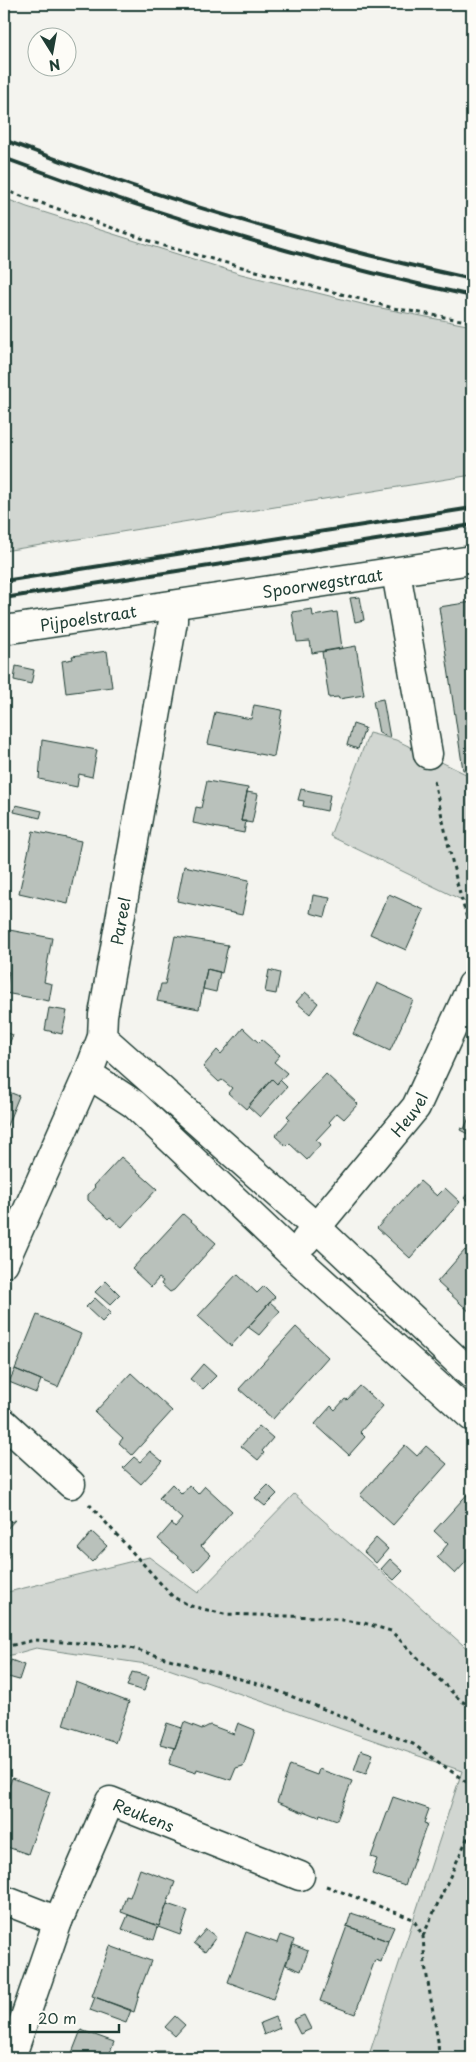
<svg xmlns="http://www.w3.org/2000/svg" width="476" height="2062" viewBox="0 0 476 2062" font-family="'Playpen Sans',sans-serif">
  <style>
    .green { fill: #d1d6d1; stroke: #788a82 }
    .building { fill: #b9c1bb; stroke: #1f3d34 }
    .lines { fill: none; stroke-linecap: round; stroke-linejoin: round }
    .minor-casing { stroke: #1f3d34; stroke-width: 31 }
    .path { stroke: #1f3d34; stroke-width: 3; stroke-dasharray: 4 4; stroke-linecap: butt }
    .minor { stroke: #fdfcf7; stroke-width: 28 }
    .rail { stroke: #1f3d34; stroke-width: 4 }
    .labels { text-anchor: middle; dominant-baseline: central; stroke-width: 4.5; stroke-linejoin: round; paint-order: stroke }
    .street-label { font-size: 16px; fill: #1f3d34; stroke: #fdfcf7 }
  </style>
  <rect width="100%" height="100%" fill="#f4f4ef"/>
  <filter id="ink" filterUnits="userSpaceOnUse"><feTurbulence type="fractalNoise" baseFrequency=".02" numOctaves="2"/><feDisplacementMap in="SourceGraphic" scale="10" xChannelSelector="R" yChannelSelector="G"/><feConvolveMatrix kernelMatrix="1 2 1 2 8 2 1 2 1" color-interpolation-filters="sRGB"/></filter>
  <g filter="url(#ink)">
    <path class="green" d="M4 198 27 207 241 274 366 305 472 326V475L4 551Z
      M369 733 396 740 472 777V905L330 836Z
      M294 1494 472 1653V2058H368L462 1771 160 1666 36 1648 4 1657V1593L149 1557 198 1593Z"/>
    <path class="building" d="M360 597 364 620 355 622 350 598Z
      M472 602V769L463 770 439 607Z
      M312 609 313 616 337 612 342 648 312 653 310 641 297 642 292 612Z
      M356 646 364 695 339 699 338 697 329 698 322 652Z
      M107 651 112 687 66 693 62 661 73 659 72 656Z
      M16 666 34 670 31 684 14 680Z
      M383 699 390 738 379 733 373 701Z
      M254 705 282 710 274 757 208 744 215 712 251 719Z
      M353 724 365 728 358 749 347 745Z
      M42 740 97 750 92 777 79 774 77 787 39 779Z
      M207 781 248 788 241 821H246L244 833 193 823 196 807 201 808Z
      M301 789 330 795 327 811 303 806 304 801 298 800Z
      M247 792 258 794 252 823 241 821Z
      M16 805 42 811 40 818 14 812Z
      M33 831 81 841 68 904 19 893Z
      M184 866 249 880 242 915 177 901Z
      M389 894 424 910 406 950 370 934Z
      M313 895 330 898 325 917 310 913Z
      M4 929 52 938 44 982 52 984 49 1001 5 993 9 972 4 971Z
      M175 936 228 945 222 973 207 969 199 1009 157 1001 161 984H165Z
      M207 969 220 972 216 992 203 989Z
      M269 970 280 973 276 994 265 992Z
      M377 983 413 1000 390 1051 353 1034Z
      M305 992 318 1003 310 1014 296 1002Z
      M49 1008 67 1011 62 1034 45 1030Z
      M243 1028 259 1043 262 1040 280 1055 274 1062 287 1073 277 1084 272 1079 246 1109 228 1093 232 1088 222 1080 219 1082 203 1067 217 1050 221 1054Z
      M4 1031 13 1035 6 1050 4 1049Z
      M326 1074 358 1104 344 1119 337 1113 329 1122 331 1124 316 1140 321 1144 307 1160 289 1143 286 1146 275 1136 290 1119 287 1116Z
      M272 1079 277 1084 280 1080 287 1087 260 1117 248 1106Z
      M4 1090 19 1096 4 1133Z
      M472 1111V1136L460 1130 461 1128 464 1129Z
      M121 1157 157 1189 122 1227 110 1217 108 1219 88 1200V1195L95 1187 94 1186Z
      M420 1181 437 1196 445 1188 460 1202 410 1258 377 1228Z
      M472 1189V1205L464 1198Z
      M183 1214 216 1243 174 1290 170 1292 161 1284 163 1281 159 1278 151 1287 132 1269Z
      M465 1250 472 1257V1314L437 1282Z
      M237 1274 257 1293 264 1286 275 1297 231 1346 198 1316Z
      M106 1281 120 1295 110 1305 95 1292Z
      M95 1298 111 1313 102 1322 86 1307Z
      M270 1302 280 1311 259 1335 248 1327Z
      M37 1315 81 1334 58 1387 15 1369Z
      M296 1327 328 1357 273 1419 239 1389Z
      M203 1364 216 1376 203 1389 190 1379Z
      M15 1369 41 1380 36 1393 9 1382Z
      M131 1373 172 1411 132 1455 119 1443 123 1438 95 1412Z
      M360 1386 383 1406 360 1432 365 1437 349 1455 315 1424 331 1406 335 1410 345 1399 347 1400Z
      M259 1426 273 1438 262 1451 264 1453 258 1460 241 1446Z
      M405 1445 417 1456 426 1446 447 1464 393 1525 360 1495Z
      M150 1451 162 1461 141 1484 123 1468 134 1457 140 1462Z
      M172 1484 182 1494 189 1485 198 1494 205 1486 232 1511 201 1546 211 1555 195 1572 158 1539 172 1523 175 1527 182 1519 159 1498Z
      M268 1485 277 1494 265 1506 255 1498Z
      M472 1489V1555L455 1574 437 1557 448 1544 434 1531Z
      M4 1515 11 1522 15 1520 4 1532Z
      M92 1532 107 1546 92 1562 78 1549Z
      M376 1538 388 1549 376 1563 364 1552Z
      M4 1549 10 1555 4 1562Z
      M390 1559 403 1571 394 1580 381 1569Z
      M11 1660 24 1665 19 1680 5 1676Z
      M132 1672 149 1676 144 1691 127 1686Z
      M76 1682 129 1702 115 1743 113 1741 63 1725Z
      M184 1722 202 1729 210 1725 234 1734 238 1723 255 1730 244 1764 243 1766 236 1768 231 1780 197 1769 196 1773 169 1764Z
      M167 1723 182 1728 175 1748 160 1744Z
      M361 1750 373 1754 366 1774 354 1770Z
      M290 1765 317 1775 319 1769 352 1781 337 1820 320 1814 319 1817 304 1811V1813L277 1802Z
      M12 1778 50 1792 28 1854 4 1846V1801Z
      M393 1797 429 1809 424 1823 427 1824 405 1885 372 1874 377 1859 371 1857Z
      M140 1869 175 1882 159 1926 121 1912 126 1896 130 1897Z
      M167 1904 188 1911 180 1935 158 1927 154 1940 122 1929 128 1915 159 1926Z
      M351 1913 394 1927 388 1941 347 1926Z
      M347 1926 388 1941 381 1962 375 1960 355 2014 320 2001Z
      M206 1929 216 1937 205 1952 194 1943Z
      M246 1932 277 1943 280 1935 294 1940 273 1999 228 1982Z
      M293 1945 308 1951 301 1971 286 1965Z
      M110 1946 151 1961 138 1995H139L134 2012 92 1996Z
      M95 1997 131 2010 126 2023 90 2010Z
      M304 2015 311 2029 300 2034 293 2020Z
      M175 2016 185 2025 175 2036 165 2027Z
      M275 2017 280 2028 264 2035 260 2023Z
      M81 2030 114 2042 108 2058H70Z
      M155 2051H168V2058H155Z"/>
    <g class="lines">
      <defs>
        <g id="minor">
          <path d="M396 572 428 754"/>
          <path id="s1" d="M4 630 472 560"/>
          <path d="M102 1037 317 1228 472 1375"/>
          <path d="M88 1074 134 1104 293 1255 472 1417"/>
          <path id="s2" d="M305 1241 416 1107 472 985"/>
          <path id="s3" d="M4 1263 88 1074 102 1037 103 1015 173 621V605"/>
          <path d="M4 1423 71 1484"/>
          <path d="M4 1900 58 1921"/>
          <path id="s4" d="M11 2058 58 1921 110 1801 300 1876"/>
        </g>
      </defs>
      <use href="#minor" class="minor-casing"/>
      <path class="path" d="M4 190 164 246 393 308 472 322
        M434 781 457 883 472 936
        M89 1504 173 1597 191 1606 224 1614 320 1617 364 1623 391 1631 460 1700 472 1707
        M4 1647 35 1640 123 1646 265 1686 413 1744 472 1786V1795
        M326 1886 413 1919 423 1936 425 1965 438 2041 439 2058
        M423 1936 472 1828"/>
      <use href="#minor" class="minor"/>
      <path class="rail" d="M4 140C157 198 312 245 472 279
        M4 158C157 215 312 262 472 296
        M4 581 472 508
        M4 598 472 525"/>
    </g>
  </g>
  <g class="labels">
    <g class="street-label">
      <text stroke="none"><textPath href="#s1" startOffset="322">Spoorwegstraat</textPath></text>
      <text stroke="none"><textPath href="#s1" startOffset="85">Pijpoelstraat</textPath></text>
      <text stroke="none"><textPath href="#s3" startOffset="364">Pareel</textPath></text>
      <text stroke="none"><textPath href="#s2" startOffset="164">Heuvel</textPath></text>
      <text stroke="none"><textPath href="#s4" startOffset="312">Reukens</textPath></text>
    </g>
  </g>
  <rect width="476" height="2062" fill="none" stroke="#fdfcf7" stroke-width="20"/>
  <rect x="10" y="10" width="456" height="2042" fill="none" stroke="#1f3d34" stroke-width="2" filter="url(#ink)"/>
  <g transform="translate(52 52) rotate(169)"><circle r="24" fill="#fdfcf7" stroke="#a4b0a9"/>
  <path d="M0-4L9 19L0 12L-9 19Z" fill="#1f3d34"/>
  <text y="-8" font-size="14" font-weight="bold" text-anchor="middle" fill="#1f3d34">N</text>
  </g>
  <path d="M30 2024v8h89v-8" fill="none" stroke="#1f3d34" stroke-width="2.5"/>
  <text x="38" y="2024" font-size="15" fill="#1f3d34" stroke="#fdfcf7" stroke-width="4" paint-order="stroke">20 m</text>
</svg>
